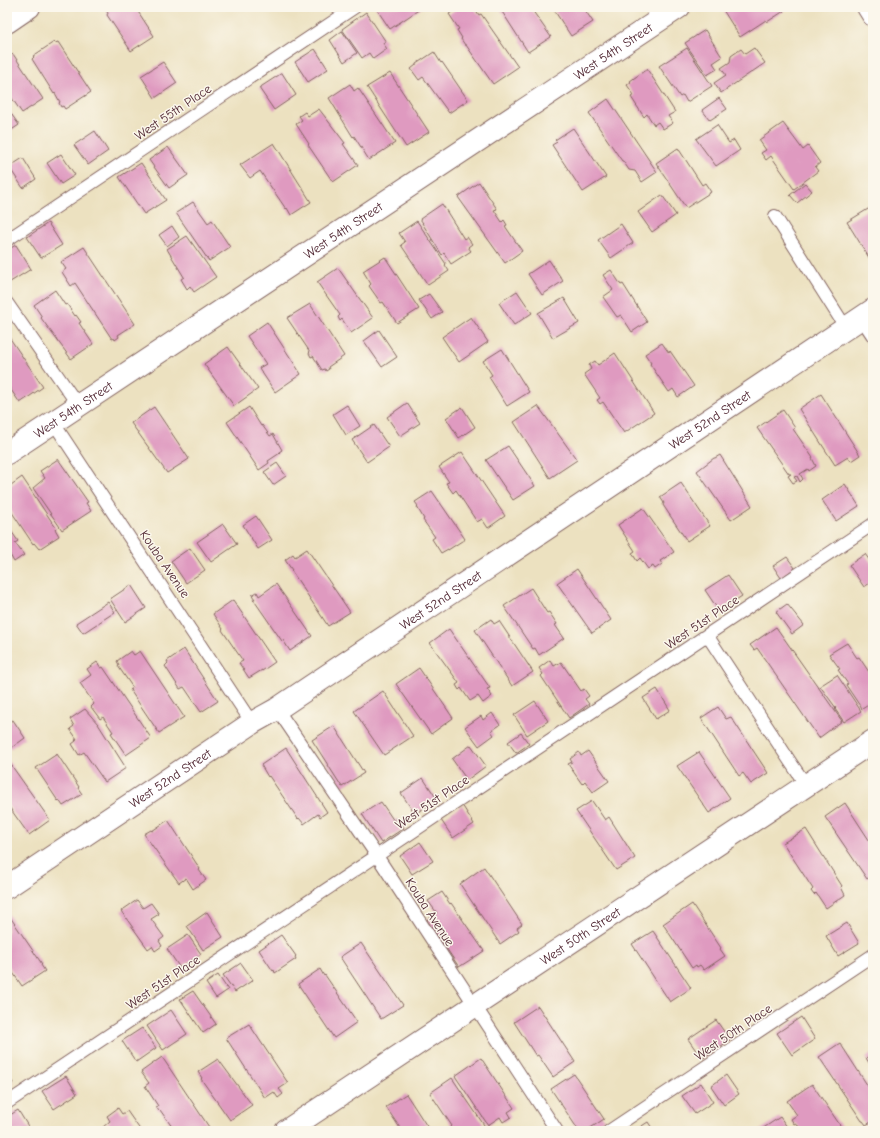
<svg xmlns="http://www.w3.org/2000/svg" width="880" height="1138" viewBox="0 0 880 1138" font-family="'Comic Neue',sans-serif">
  <style>
    .building { fill: #df9ac0 }
    .lines { fill: none; stroke-linecap: round; stroke-linejoin: round }
    .service-casing { stroke: #83635f; stroke-width: 14 }
    .minor-casing { stroke: #83635f; stroke-width: 24 }
    .tertiary-casing { stroke: #83635f; stroke-width: 24 }
    .service { stroke: #fff; stroke-width: 12 }
    .minor { stroke: #fff; stroke-width: 22 }
    .tertiary { stroke: #fff; stroke-width: 22 }
    .labels { text-anchor: middle; dominant-baseline: central; stroke-width: 3; stroke-linejoin: round; paint-order: stroke }
    .street-label { font-size: 13px; fill: #4a1f2b; stroke: #fbf7ec }
  </style>
  <rect width="100%" height="100%" fill="#fbf7ec"/>
  <filter id="ink" filterUnits="userSpaceOnUse"><feTurbulence type="fractalNoise" baseFrequency=".025" numOctaves="2"/><feDisplacementMap in="SourceGraphic" scale="8" xChannelSelector="R" yChannelSelector="G"/><feConvolveMatrix kernelMatrix="1 2 1 2 8 2 1 2 1" color-interpolation-filters="sRGB"/></filter>
  <filter id="wash" filterUnits="userSpaceOnUse"><feTurbulence type="fractalNoise" baseFrequency=".012" numOctaves="4" result="noise"/><feDisplacementMap in="SourceGraphic" scale="16" xChannelSelector="R" yChannelSelector="G"/><feGaussianBlur stdDeviation="0.9" result="paint"/><feColorMatrix in="noise" values="0 0 0 0 0 0 0 0 0 0 0 0 0 0 0 0 0 1.4 0 .05"/><feComposite in="paint" operator="in"/></filter>
  <g filter="url(#wash)">
    <rect width="100%" height="100%" fill="#ece1c0"/>
    <g id="blocks">
      <path class="building" d="M106 7H135L154 36 131 51 107 15 108 13 105 8Z
        M375 7H423L390 29Z
        M459 7H474L479 15 481 14 518 67 493 84 466 45H465L461 39 462 38 457 30 459 29 449 14Z
        M499 7H530L551 37 528 52Z
        M552 7H583L593 22 571 36Z
        M728 7H782L784 11 767 22 766 20 740 37 723 10Z
        M366 12 386 42 383 43 387 49 373 59 369 53 362 58 342 29Z
        M705 30 722 57 713 63 717 69 707 75 685 43Z
        M342 31 357 53 344 62 330 40Z
        M54 42 55 43 58 42 91 92 65 109 63 106 61 107 59 103 60 102 55 93 54 94 32 59 34 57 33 56Z
        M687 48 712 86 687 102 683 95 680 97 659 66Z
        M754 48 765 63 721 93 714 83 726 75 721 68 730 62 731 56 741 49 745 54Z
        M315 49 328 69 308 82 295 62Z
        M434 52 441 63 442 62 468 100 449 113 423 77 419 80 411 69 416 65V64Z
        M13 54 43 99 22 113 7 91V59Z
        M163 62 177 83 155 98 141 76Z
        M647 69 675 112 668 116 673 123 663 129 658 122 654 125 647 114 644 117 631 97 634 95 627 85 631 82 630 81Z
        M282 73 296 95 274 110 259 88Z
        M390 73 429 132 406 147 367 87Z
        M350 84 354 91 358 88 395 143 369 160 354 136 353 137 329 98Z
        M719 98 727 109 710 120 702 110Z
        M608 99 657 172 642 182 635 171 629 170 623 161H622L589 113Z
        M7 108 19 125 7 133Z
        M319 109 345 143 343 144 358 165 333 182 308 145 309 144 296 124 302 120 299 116 305 112 308 116Z
        M783 123 803 150 808 146 820 163 815 167 818 171 794 189 771 156 766 160 761 153 766 150 759 140Z
        M717 125 729 143 734 140 740 150 716 166 696 139Z
        M573 128 606 177 583 192 552 145 557 142 555 140Z
        M95 131 108 151 88 165 74 145Z
        M274 143 311 202 291 215 287 208 286 209 260 171 250 178 240 165Z
        M168 147 188 175 169 188 149 160Z
        M678 148 702 185 705 183 711 192 686 208 656 163Z
        M61 154 75 175 61 184 47 163Z
        M23 158 36 179 23 188 9 167Z
        M141 163 166 200 144 214 119 177Z
        M479 182 497 209 494 210 502 222 504 220 507 225 505 226 522 251 505 263 458 197Z
        M805 183 812 191 797 203 790 195Z
        M662 195 676 215 652 232 638 212Z
        M193 202 208 223 212 220 230 247 209 261 176 213Z
        M442 204 464 239 467 237 472 244 468 247 471 251 451 264 444 253 442 255 422 223H423L420 219Z
        M873 206V264L847 222Z
        M417 221 446 264 445 265 449 271 428 285 401 245 405 242 399 233Z
        M48 223 62 245 41 258 27 237Z
        M621 224 633 243 611 258 598 240Z
        M172 226 179 237 167 246 159 235Z
        M187 236 216 277 194 292 190 286 187 289 181 279 184 277 167 249Z
        M16 245 31 269 7 284V250Z
        M84 247 135 324 118 335 119 337 115 340 114 338 112 339 75 283 71 286 62 272 66 269 61 262Z
        M385 257 419 309 397 323 383 302 381 303 369 286 371 284 363 271Z
        M549 260 563 281 542 295 528 274Z
        M338 268 373 318 351 333 342 319 340 321 338 317 340 315 317 282Z
        M611 270 621 285 623 284 647 322 632 332 621 315 617 317 603 297 613 290 603 275Z
        M55 290 65 305 67 304 75 316 76 315 81 322 79 323 93 344 71 359 41 318 42 317 34 305Z
        M517 291 532 313 514 325 499 303Z
        M429 294 442 312 432 319 419 300Z
        M564 298 579 323 553 338 538 313Z
        M310 304 344 356 328 367 329 369 326 371 325 369 322 370 313 356 311 357 309 353 310 352 287 318Z
        M471 317 488 342 459 362 442 337Z
        M267 322 301 374 275 392 259 368 266 364 247 336Z
        M379 330 397 357 382 367 364 341Z
        M9 337 43 387 20 403 7 384V338Z
        M662 343 669 353 670 351 694 386 678 397 673 389 669 392 650 364 651 363 645 354Z
        M228 347 258 389 234 406 204 364Z
        M502 349 529 392 507 406 489 377 492 375 483 361Z
        M615 353 654 413 624 433 603 402 600 404 597 400 600 398 584 374 591 369 589 365 595 361 598 365Z
        M821 394 860 455 851 461 848 457 835 465 799 409Z
        M407 403 420 423 400 436 387 417Z
        M347 405 360 426 346 435 333 414Z
        M538 406 577 460 550 478 514 422Z
        M154 407 189 459 167 473 131 423Z
        M249 407 261 426 262 425 270 436 273 434 282 450 279 452 280 453 268 461 269 463 259 470 227 422Z
        M462 407 475 427 459 438 446 418Z
        M783 410 795 428 793 429 813 458H812L816 466 809 471 808 469 800 474 803 479 800 482 797 476 794 477 797 481 793 483 788 476 791 474H789L757 428Z
        M374 425 389 447 367 462 352 440Z
        M508 446 535 486 513 500 486 460Z
        M462 452 505 516 488 528 482 519 477 522 456 490 453 493 446 483 449 482 439 467Z
        M720 455 752 506 731 520 697 471 714 458H715Z
        M58 459 88 502 86 503 91 511 62 530 33 488 45 478 40 471Z
        M277 463 286 476 273 485 264 472Z
        M22 477 56 528 55 529 59 536 39 549 34 543 33 544 7 505V488Z
        M681 483 710 526 687 541 663 505 664 503 660 497Z
        M845 484 859 506 836 521 822 500Z
        M432 491 465 539 448 550V549L441 553 432 539 435 537 423 520 424 519 417 507 418 506 415 502Z
        M643 508 674 552 660 561 662 564 655 569 653 566 648 569 640 558 637 561 632 553 635 551 618 525Z
        M256 516 272 540 258 549 243 525Z
        M223 524 237 544 211 562 197 542Z
        M7 525 18 541 15 543 24 555 14 562 9 553 7 554Z
        M190 548 205 570 186 583 171 561Z
        M307 549 350 612 328 626 291 570H292L285 560 293 554 295 557Z
        M865 554 873 565V581L864 587 849 565Z
        M787 557 795 568 781 578 773 566Z
        M577 569 611 620 592 633 557 583Z
        M728 575 742 596 719 611 705 590Z
        M276 584 312 636 290 651 283 640 282 641 253 599H255L252 595 257 592 259 596Z
        M131 585 146 608 125 622 110 599Z
        M531 588 547 613 549 612 557 624 555 625 564 638 539 655 535 648 533 649 504 606Z
        M233 600 275 662 262 671V670L249 678 239 663 243 661 222 630 223 629 213 614Z
        M108 602 115 612 83 633 76 623Z
        M787 604 804 625 792 634 776 612Z
        M491 619 494 624 499 621 533 672 512 686 475 630Z
        M776 627 842 721 819 738 757 648 754 650 750 645Z
        M449 629 490 688 487 689 492 696 483 703 478 696 470 701 461 688 459 690 456 685 459 683 430 643Z
        M847 643 857 658 859 657 873 678V702L862 709 846 685 848 684 838 670 840 669 829 654Z
        M184 649 218 701 201 712 184 687 180 689 165 666 168 663 167 661Z
        M131 651 134 655 140 651 184 717 159 733 130 690 133 688 118 666 119 665 117 661Z
        M550 660 554 666 561 662 581 691 584 689 589 696 585 699 589 704 569 718 541 676 543 674 539 668Z
        M97 662 101 668 103 667 151 738 126 755 111 733 113 732 103 717 100 719 91 707 94 704 80 683 91 675 87 669Z
        M419 668 453 718 431 734 396 684Z
        M837 675 861 711 844 722 835 709 836 708 820 686Z
        M657 689 670 710 656 719 643 698Z
        M383 691 413 736 384 755 354 711Z
        M535 701 548 721 527 735 514 715Z
        M718 707 726 719 731 717 768 773 751 784 743 773 739 776 701 718Z
        M85 709 98 724 126 768 105 782 84 752 79 755 72 744 76 741 75 740 77 739 70 729 74 726 70 719Z
        M492 713 500 725 491 731 494 735 479 746 465 727 481 716 483 720Z
        M13 720 25 738 10 749 7 745V723Z
        M334 726 364 773 342 787 312 740Z
        M521 733 529 744 516 753 508 742Z
        M471 745 486 766 467 780 452 759Z
        M286 748 327 812 320 817 318 814 304 824 299 818 298 819 269 776 268 777 261 765Z
        M588 751 609 781 593 792 585 781 582 784 568 764 572 762 570 759 579 752 581 756Z
        M699 752 730 798 709 813 677 766Z
        M57 754 79 787 78 788 82 794 63 806 59 800 58 801 36 768Z
        M9 762 50 820 29 835 7 804V763Z
        M423 778 437 799 415 814 401 793Z
        M592 801 605 820 609 817 635 858 616 870 576 811Z
        M381 802 394 821 397 818 404 828 381 843 362 814Z
        M845 803 873 846V875L867 879 825 817Z
        M462 805 474 824 453 838 441 820Z
        M168 820 200 869 199 870 206 880 193 889 186 878 179 883 144 834 151 830 152 831Z
        M806 829 842 886 841 887 845 895 826 908 816 893 814 895 811 891 813 889 783 843Z
        M420 842 433 861 412 874 400 856Z
        M484 867 522 924 517 928 519 931 500 944 460 884Z
        M442 892 450 904 451 903 484 951 459 967 427 920 437 913 428 901Z
        M137 900 143 908 151 903 159 914 151 919 164 937 159 941 162 946 155 951 152 946 148 949 121 911Z
        M692 904 721 948 720 949 725 956 704 970 700 965 697 967 696 965 692 968 663 924Z
        M207 912 223 937 203 950 187 926Z
        M8 914 42 964 41 965 45 971 22 986 7 964V915Z
        M847 923 859 943 838 956 826 936Z
        M653 931 691 988 670 1002 632 944Z
        M188 935 201 954 180 968 167 949Z
        M281 935 296 956 295 957 296 959 275 973 274 970 273 971 259 950Z
        M361 943 403 1005 381 1019 340 957Z
        M241 963 253 980 235 992 223 975Z
        M320 969 324 976 325 975 357 1022 334 1038 298 984Z
        M218 975 228 990 216 998 206 983Z
        M193 991 216 1024 203 1033 180 999Z
        M538 1006 575 1062 553 1077 538 1055 536 1056 514 1022Z
        M171 1010 187 1034 163 1050 147 1026Z
        M801 1017 815 1039 792 1055 777 1033Z
        M716 1020 730 1040 702 1059 688 1039Z
        M249 1024 288 1083 279 1089 283 1094 278 1098 274 1092 265 1098 226 1038Z
        M142 1028 156 1048 136 1062 122 1041Z
        M840 1043 873 1094V1121L866 1125 863 1121H862L819 1057Z
        M873 1053V1069L866 1058Z
        M162 1057 211 1130 210 1131H175L160 1110 159 1111 156 1107 158 1106 145 1086 149 1083 141 1072Z
        M481 1058 514 1108 508 1112 511 1117 503 1122 500 1117 488 1125 455 1076Z
        M218 1059 252 1105 230 1120 201 1079 202 1078 198 1072Z
        M7 1074 13 1083 7 1087Z
        M574 1074 604 1119 586 1131H579L551 1089Z
        M726 1075 739 1094 724 1105 711 1086Z
        M66 1076 77 1094 54 1109 42 1091Z
        M452 1078 486 1128 481 1131H449L448 1129 452 1126 430 1093Z
        M701 1083 713 1102 695 1114 682 1096Z
        M812 1084 844 1131H802L796 1123 794 1124 791 1119 797 1115 787 1101Z
        M406 1094 430 1131H402L386 1107Z
        M118 1108 122 1114 127 1111 141 1131H106L103 1127 110 1121 107 1116Z
        M18 1110 31 1131H7V1117Z
        M780 1117 790 1131H759Z
        M648 1122 654 1131H634Z"/>
    </g>
  </g>
  <g filter="url(#ink)">
    <use href="#blocks" fill-opacity="0" stroke="#83635f" stroke-width="1"/>
    <g class="lines">
      <defs>
        <path id="service" d="M651 7 660 20
          M775 216 846 328
          M7 240 355 7
          M7 303 78 405
          M861 318 873 336
          M53 422 252 723
          M707 635 791 763 806 785
          M277 709 377 856 557 1131
          M7 1103 873 524
          M609 1131 873 955"/>
        <g id="minor">
          <path d="M7 22 29 7"/>
          <path id="s1" d="M7 453 679 7"/>
          <path id="s2" d="M7 887 252 723 277 709 873 310"/>
          <path id="s3" d="M286 1131 873 741"/>
        </g>
        <path id="tertiary" d="M868 7 873 15"/>
      </defs>
      <use href="#service" class="service-casing"/>
      <use href="#minor" class="minor-casing"/>
      <use href="#tertiary" class="tertiary-casing"/>
      <use href="#service" class="service"/>
      <use href="#minor" class="minor"/>
      <use href="#tertiary" class="tertiary"/>
    </g>
  </g>
  <g class="labels">
    <g class="street-label">
      <text stroke="none"><textPath href="#s1" startOffset="727">West 54th Street</textPath></text>
      <text transform="translate(173 112) rotate(-34)">West 55th Place</text>
      <text stroke="none"><textPath href="#s1" startOffset="403">West 54th Street</textPath></text>
      <text stroke="none"><textPath href="#s1" startOffset="79">West 54th Street</textPath></text>
      <text stroke="none"><textPath href="#s2" startOffset="844">West 52nd Street</textPath></text>
      <text transform="translate(165 564) rotate(56)">Kouba Avenue</text>
      <text stroke="none"><textPath href="#s2" startOffset="520">West 52nd Street</textPath></text>
      <text transform="translate(702 622) rotate(-34)">West 51st Place</text>
      <text stroke="none"><textPath href="#s2" startOffset="196">West 52nd Street</textPath></text>
      <text transform="translate(432 802) rotate(-34)">West 51st Place</text>
      <text transform="translate(430 912) rotate(57)">Kouba Avenue</text>
      <text stroke="none"><textPath href="#s3" startOffset="353">West 50th Street</textPath></text>
      <text transform="translate(163 982) rotate(-34)">West 51st Place</text>
      <text transform="translate(733 1032) rotate(-34)">West 50th Place</text>
    </g>
  </g>
  <rect width="880" height="1138" fill="none" stroke="#fbf7ec" stroke-width="24"/>
</svg>
